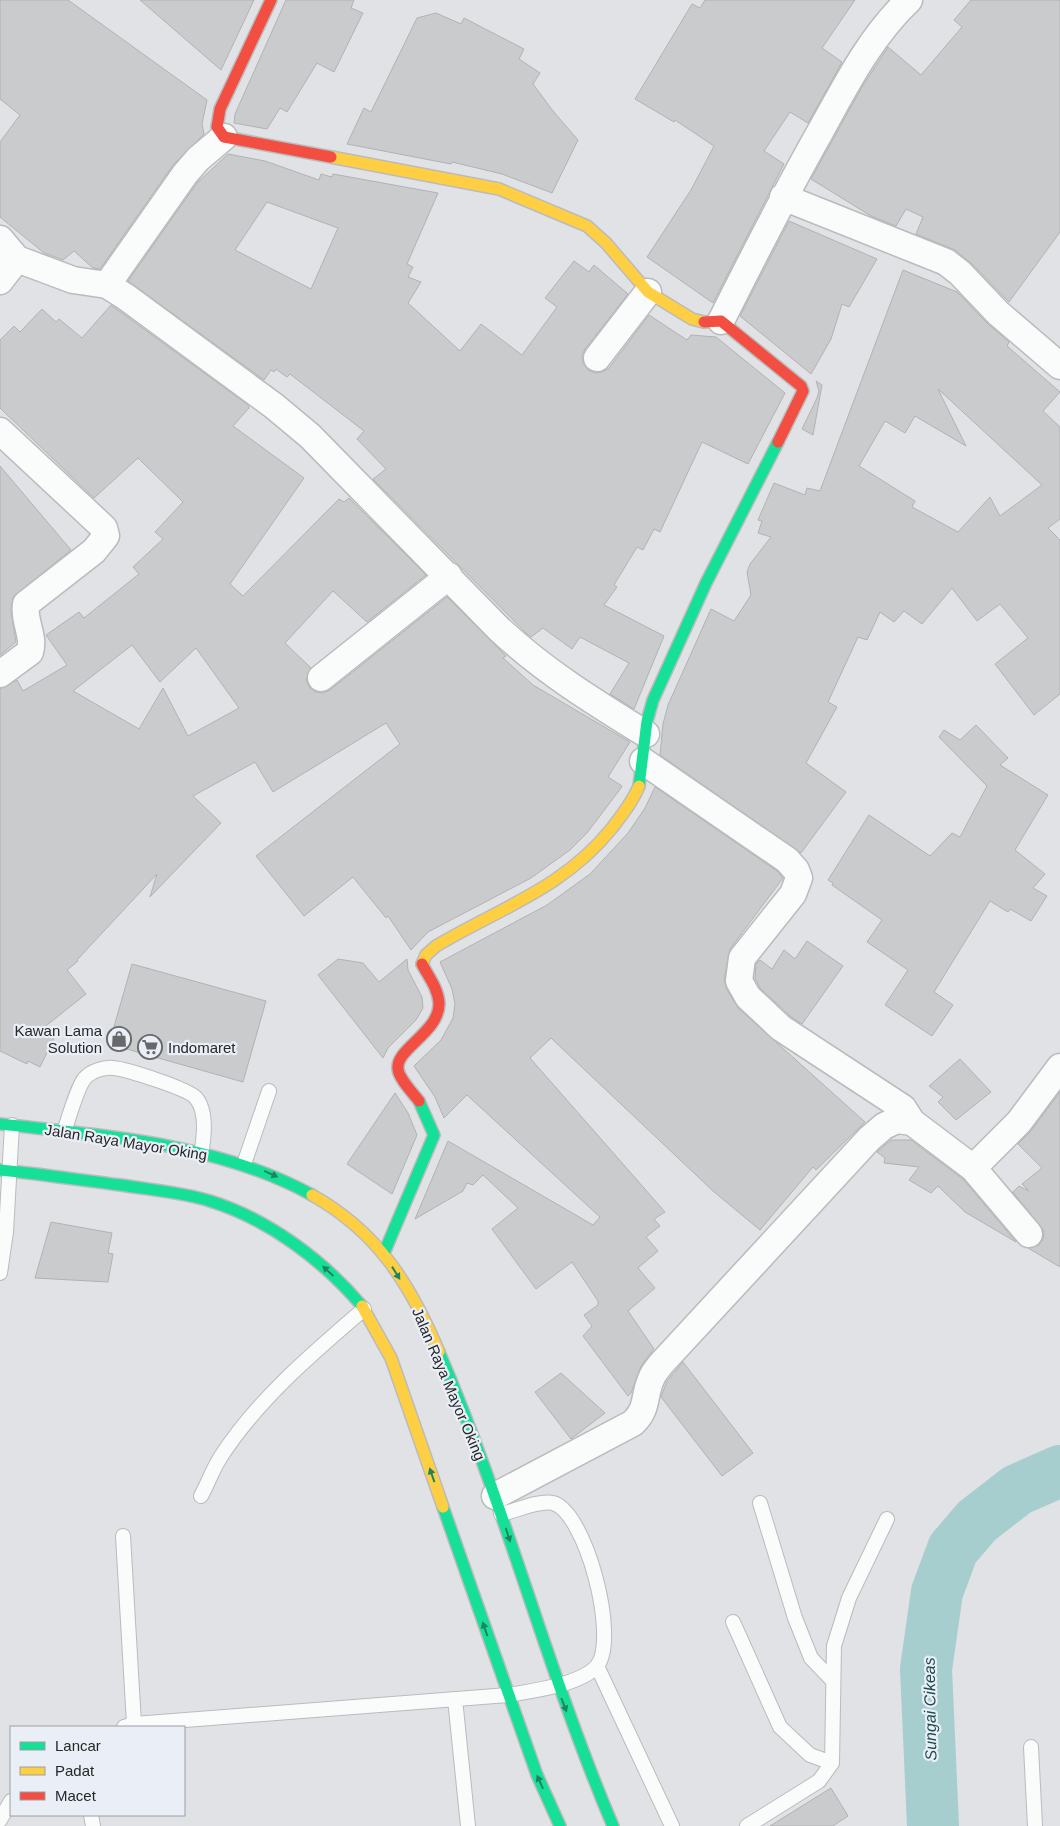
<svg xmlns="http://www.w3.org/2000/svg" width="1060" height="1826" viewBox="0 0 1060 1826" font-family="Arial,sans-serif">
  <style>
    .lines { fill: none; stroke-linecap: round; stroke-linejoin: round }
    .river { stroke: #a7cece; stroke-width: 52 }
    .building { fill: #cacbcd; stroke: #b1b2b4; fill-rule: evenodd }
    .lane-casing { stroke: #babbbd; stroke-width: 16 }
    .street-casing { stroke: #babbbd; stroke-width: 29 }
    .fast-casing { stroke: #babbbd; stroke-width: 14 }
    .slow-casing { stroke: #babbbd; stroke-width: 14 }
    .jam-casing { stroke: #babbbd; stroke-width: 14 }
    .lane { stroke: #fafbfb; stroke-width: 14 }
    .street { stroke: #fafbfb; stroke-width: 26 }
    .fast { stroke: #16e098; stroke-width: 11 }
    .slow { stroke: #ffcf43; stroke-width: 11 }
    .jam { stroke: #f24e42; stroke-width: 11 }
    .oneway { fill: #1e8460 }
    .labels { text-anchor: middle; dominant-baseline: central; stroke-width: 4.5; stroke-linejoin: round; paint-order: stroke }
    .poi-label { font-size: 15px; fill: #252729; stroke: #eaeef6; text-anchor: end }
    .street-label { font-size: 15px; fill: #252729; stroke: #eaeef6 }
    .water-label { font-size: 16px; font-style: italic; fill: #1b4c4c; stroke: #eaeef6 }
  </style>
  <rect width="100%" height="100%" fill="#e0e2e5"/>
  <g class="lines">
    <path class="river" d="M933 1826 926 1669 937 1592 953 1549 977 1521 1017 1490 1060 1471"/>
  </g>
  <path class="building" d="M0 0H68L207 100 202 124 204 134 173 165 100 269 93 268 74 251 63 260 44 253 0 217V142L20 115 0 99Z
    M140 0H254L221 70Z
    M286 0H354L351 8 363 13 334 72 317 63 287 112 280 108 267 129 234 123 235 114Z
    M705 0H855L822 48 842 62 808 123 790 112 764 151 784 164 713 303 647 257 691 190 714 146 675 120 674 122 635 99 692 4 700 8Z
    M971 0H1060V232L1009 302 971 263 955 250 916 234 923 217 906 209 896 226 871 216 811 179 862 87 888 47 921 75 962 27 954 20Z
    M436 13 461 24 464 18 524 49 519 59 540 73 533 84 553 111 578 140 552 193 502 174 452 162 451 164 347 144 364 108 371 112 417 18Z
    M228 154 265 161 319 180 321 174 332 177 333 174 438 193 407 264 413 267 408 277 421 282 408 303 460 351 481 324 522 355 557 307 545 298 574 261 589 272 594 265 628 294 585 349 582 356 583 363 588 370 595 373 602 372 609 368 649 315 687 340 691 335 716 337 785 393 748 464 702 442 660 532 654 529 643 550 637 547 614 585 617 587 604 605 664 636 634 709 610 694 629 663 580 637 572 649 543 628 531 637 526 633 373 479 386 469 357 439 364 431 290 374 287 377 276 369 274 372 271 370 264 380 128 281 197 183ZM267 202 338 228 311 289 235 250Z
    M789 221 877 259 849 307 842 304 831 339 811 374 740 316Z
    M903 270 957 292 987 323 1009 342 1007 346 1060 392 1043 411 1060 427V519L1048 528 1060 540V694L1034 715 995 664 1028 638 1000 604 977 621 952 588 922 624 904 611 894 622 880 612 867 640 858 637 828 702 837 707 806 763 846 792 801 853 660 755 663 724 668 705 711 609 734 621 751 595 747 572 750 564 771 537 758 533 762 521 758 520 774 483 805 495 807 488 820 491ZM938 389 1042 485 1000 516 990 497 958 532 912 507 915 501 859 466 885 421 905 433 915 416 966 446Z
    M111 305 248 405 249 408 233 426 304 478 230 584 243 596 339 499 344 502 349 498 426 575 367 622 333 591 285 643 311 668 306 680 310 688 315 692 323 693 330 690 447 597 506 656 503 658 533 685 630 742 608 777 622 786 621 788 587 833 570 850 531 878 428 932 411 950 388 916 386 918 353 877 304 916 256 856 400 744 386 723 273 792 255 762 193 796 221 823 150 897 157 874 77 960 78 961 67 970 86 994 42 1029 55 1036 40 1067 28 1061 27 1064 0 1051V689L17 680 23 691 67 665 46 635 79 612 84 618 139 574 133 567 163 539 155 532 183 502 138 458 94 498 0 408V340L14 326 20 332 42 309 56 322 59 319 82 338ZM132 645 160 682 196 648 239 708 188 736 163 688 139 729 73 691Z
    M816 381 822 385 813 435 802 429 817 398 819 391Z
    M0 466 71 550 13 597 11 611 16 642 0 655Z
    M976 725 1008 758 1000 765 1048 795 1015 850 1045 874 1033 888 1047 896 1031 921 1010 909 1008 912 990 901 934 992 953 1005 932 1036 885 1005 908 970 867 942 882 920 832 885 833 883 828 880 869 815 930 856 952 833 960 837 987 786 939 737 944 730 960 740Z
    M655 787 777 871 783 878 730 949 724 979 726 988 738 1008 865 1122 816 1170 813 1167 760 1230 713 1191 551 1038 530 1058 665 1212 654 1219 660 1226 646 1237 658 1251 638 1268 655 1288 628 1311 654 1349 641 1366 631 1393 628 1396 583 1336 592 1326 584 1315 598 1305V1301L572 1262 536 1289 492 1229 518 1208 483 1175 473 1185 467 1183 463 1191 415 1219 448 1141 593 1225 600 1217 467 1095 444 1118 435 1097 414 1066 441 1040 453 1018 455 1004 452 989 440 962 547 905 590 874 628 833 645 808Z
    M807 941 843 966 802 1024 790 1016 760 988 755 978 756 964 760 960 772 969 784 950 795 959Z
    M338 959 363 963 379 982 407 959 408 970 422 997 423 1008 416 1020 388 1048 383 1058 318 975Z
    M132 964 266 1001 243 1082 109 1044Z
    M960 1059 991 1092 956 1120 938 1102 943 1097 929 1086Z
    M1060 1092V1267L1028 1248 1039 1245 1043 1239 1044 1231 1013 1192 1019 1186 1029 1191 1022 1184 1042 1168 1018 1144 1031 1131Z
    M395 1093 408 1113 417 1135 392 1194 347 1164Z
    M891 1140H911L963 1179 1016 1242 965 1212 938 1186 931 1193 909 1180 919 1167 884 1163 885 1158 877 1152Z
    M51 1222 112 1233 108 1253 113 1254 108 1282 35 1278Z
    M683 1362 753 1453 722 1476 661 1397 667 1381Z
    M561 1373 605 1413 571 1439 535 1392Z
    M831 1788 848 1816 833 1826H770Z"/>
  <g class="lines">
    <defs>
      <path id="lane" d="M64 1132C68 1120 78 1085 85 1078 91 1071 104 1067 113 1068 126 1069 189 1089 196 1098 207 1111 204 1138 201 1154
        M244 1164 269 1091
        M0 1273 6 1232 12 1125
        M201 1496C208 1483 213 1469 220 1458 257 1400 313 1353 364 1309
        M760 1503 795 1618 811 1658 833 1681
        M123 1536 134 1724
        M733 1622 780 1727 810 1755 832 1763
        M597 1666 672 1826
        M455 1699 468 1826
        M124 1727 134 1724 508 1695C532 1691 580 1685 597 1666 619 1639 586 1512 553 1503 538 1500 516 1511 501 1514
        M1031 1747 1035 1826
        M91 1815 93 1826
        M0 1820 11 1801
        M747 1826 819 1781 832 1763 834 1646 849 1598 887 1519"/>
      <path id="street" d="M783 197 946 262 960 273 998 313 1060 366
        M0 239 17 259 73 280 107 285 126 297 274 406 310 436 499 629C544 671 594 702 646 734
        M0 281 17 259
        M107 285 185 174 198 159 224 137
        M721 321C753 257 785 194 820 132 846 85 870 37 909 0
        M597 358 648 292
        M0 431 104 528 106 536 94 551 26 604C23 621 35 636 30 652L0 674
        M321 678 449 576
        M643 761 787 860 796 870 799 878 793 894 742 958 739 981 748 997 781 1028 903 1108 912 1122 973 1168 1029 1234
        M973 1168 1019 1122 1060 1067
        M495 1496 633 1423C649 1408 643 1395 652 1377 654 1372 658 1368 661 1364L869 1139 884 1126 897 1120 912 1122"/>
      <path id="fast" d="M639 786 647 721 653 700 706 583 778 442
        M0 1124C106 1136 217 1143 312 1195
        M0 1170C40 1174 80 1180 121 1185 151 1190 181 1192 210 1201 268 1219 323 1260 362 1306
        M384 1253 434 1135 419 1101
        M439 1352C506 1507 547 1671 613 1826
        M443 1507 537 1775 560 1826"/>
      <path id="slow" d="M331 157 499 189 587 226 606 243 648 292 692 319 704 322
        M422 964 426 955 436 946C500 908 564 888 612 828 622 815 633 801 639 786
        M312 1195C378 1232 410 1284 439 1352
        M362 1306 391 1358 443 1507"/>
      <path id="jam" d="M271 0 220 109 217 127 224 137 331 157
        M704 322 721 321 801 386 803 391 778 442
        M419 1101C413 1093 399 1079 398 1069 395 1049 440 1032 439 1003 438 988 428 976 422 964"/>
    </defs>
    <use href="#lane" class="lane-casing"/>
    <use href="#street" class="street-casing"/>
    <use href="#fast" class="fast-casing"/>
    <use href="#slow" class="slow-casing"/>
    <use href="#jam" class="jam-casing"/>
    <use href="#lane" class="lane"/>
    <use href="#street" class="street"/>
    <use href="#fast" class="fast"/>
    <use href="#slow" class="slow"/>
    <use href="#jam" class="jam"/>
  </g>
  <defs><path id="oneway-solid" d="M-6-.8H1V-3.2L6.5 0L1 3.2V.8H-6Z" transform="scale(1.25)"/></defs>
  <g class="oneway">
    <use href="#oneway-solid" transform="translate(271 1174) rotate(24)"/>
    <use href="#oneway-solid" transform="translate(328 1271) rotate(-137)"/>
    <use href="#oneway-solid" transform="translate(396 1273) rotate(58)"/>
    <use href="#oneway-solid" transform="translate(432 1475) rotate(-109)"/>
    <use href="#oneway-solid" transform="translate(508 1535) rotate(72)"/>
    <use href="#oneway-solid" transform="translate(485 1629) rotate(-109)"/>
    <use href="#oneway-solid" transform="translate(564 1705) rotate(69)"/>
    <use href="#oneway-solid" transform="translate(540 1782) rotate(-114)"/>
  </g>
  <defs>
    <symbol id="shop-ring" viewBox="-11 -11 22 22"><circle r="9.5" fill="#eaeef6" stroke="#66686b" stroke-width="1.5"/><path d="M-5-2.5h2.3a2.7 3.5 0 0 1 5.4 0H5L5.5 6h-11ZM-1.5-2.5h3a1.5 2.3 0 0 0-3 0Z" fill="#66686b"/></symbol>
    <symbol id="supermarket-ring" viewBox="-11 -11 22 22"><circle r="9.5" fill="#eaeef6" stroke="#66686b" stroke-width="1.5"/><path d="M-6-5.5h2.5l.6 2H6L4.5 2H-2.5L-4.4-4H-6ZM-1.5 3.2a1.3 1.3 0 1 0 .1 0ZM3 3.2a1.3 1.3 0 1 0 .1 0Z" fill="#66686b"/></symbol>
  </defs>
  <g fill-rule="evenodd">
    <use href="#shop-ring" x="105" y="1025" width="28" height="28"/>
    <use href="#supermarket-ring" x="136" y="1033" width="28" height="28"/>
  </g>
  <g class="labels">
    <g class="poi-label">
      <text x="102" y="1030">Kawan Lama<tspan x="102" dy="17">Solution</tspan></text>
      <text x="168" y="1047" text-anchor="start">Indomaret</text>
    </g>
    <g class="street-label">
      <text transform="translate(126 1142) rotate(9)">Jalan Raya Mayor Oking</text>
      <text transform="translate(449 1384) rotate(67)">Jalan Raya Mayor Oking</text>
    </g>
    <g class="water-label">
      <text transform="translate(930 1709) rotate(-91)">Sungai Cikeas</text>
    </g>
  </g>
  <rect x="10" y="1726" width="175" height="90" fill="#eaeef6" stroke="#9b9ea4"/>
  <rect x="20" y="1742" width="25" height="8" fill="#16e098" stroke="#9b9ea4"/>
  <text x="55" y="1751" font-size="15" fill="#252729">Lancar</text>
  <rect x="20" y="1767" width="25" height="8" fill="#ffcf43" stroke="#9b9ea4"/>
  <text x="55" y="1776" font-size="15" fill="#252729">Padat</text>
  <rect x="20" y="1792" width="25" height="8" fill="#f24e42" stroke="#9b9ea4"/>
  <text x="55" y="1801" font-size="15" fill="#252729">Macet</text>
</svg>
